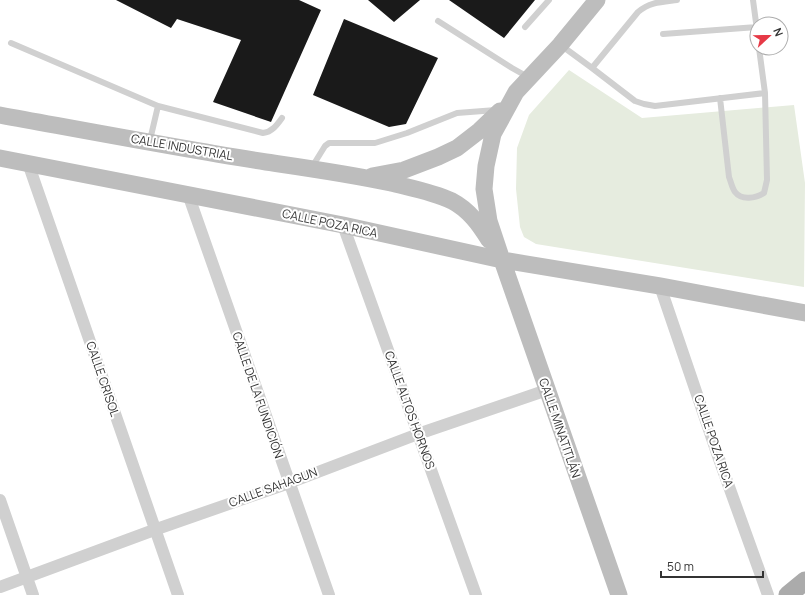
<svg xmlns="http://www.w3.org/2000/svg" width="805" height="595" viewBox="0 0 805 595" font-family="Manrope,sans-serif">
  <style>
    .green { fill: #e6ecdf }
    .building { fill: #1a1a1a }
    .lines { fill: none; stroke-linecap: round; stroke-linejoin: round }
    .lane { stroke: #d0d0d0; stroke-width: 6 }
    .street { stroke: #d0d0d0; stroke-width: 12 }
    .secondary { stroke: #bdbdbd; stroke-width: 17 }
    .primary { stroke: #ababab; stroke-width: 19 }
    .labels { text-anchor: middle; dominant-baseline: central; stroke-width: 4; stroke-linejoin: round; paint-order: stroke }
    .street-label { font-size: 12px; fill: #333; stroke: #fff }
  </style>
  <rect width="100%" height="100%" fill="#fff"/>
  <path class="green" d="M569 70 642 118 794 105 805 183 804 287 536 244 524 237 520 227 516 189 517 148 529 115Z"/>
  <path class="building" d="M116 0H299L321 10 271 122 213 102 241 40 177 19 171 28Z
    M368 0H420L394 22Z
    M449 0H535L504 38Z
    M344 19 438 58 406 124 389 127 313 95Z"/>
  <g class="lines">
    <path class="lane" d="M753 0 757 30
      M438 21 512 68 528 77
      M525 27 549 0
      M663 34 757 27
      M11 43 158 106 263 133C272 132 277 125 282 118
      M562 46 592 68 638 12C650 2 661 2 677 0
      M592 68 635 101 644 104 655 106 765 93
      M720 98 729 177C731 182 732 188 735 192 742 201 756 198 764 193L767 180 765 93 759 48
      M150 140 158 106
      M312 167 325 146 329 143H375L407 133 457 113 496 110"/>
    <path class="street" d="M28 163 178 595
      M188 194 329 595
      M343 225 476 595
      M660 286 718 456 768 595
      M0 500 33 595
      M0 587 154 530 289 483 418 434 547 390"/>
    <path class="secondary" d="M597 0 560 45 516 92 493 134 486 166 484 189 489 221 502 260 619 595
      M0 115C88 131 177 148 266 162 307 168 350 174 391 183 411 188 433 192 452 201 469 210 479 224 489 240
      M0 158 343 225 502 260 660 286 805 313
      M372 176 404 170 438 157 457 148 479 131 500 111"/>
    <path class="primary" d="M788 595 805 581"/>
  </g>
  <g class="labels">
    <g class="street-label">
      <text transform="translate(182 147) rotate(10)">CALLE INDUSTRIAL</text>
      <text transform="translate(330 223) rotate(12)">CALLE POZA RICA</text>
      <text transform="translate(103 379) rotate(71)">CALLE CRISOL</text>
      <text transform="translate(258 395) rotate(71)">CALLE DE LA FUNDICIÓN</text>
      <text transform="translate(410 410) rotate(70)">CALLE ALTOS HORNOS</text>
      <text transform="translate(560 428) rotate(71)">CALLE MINATITLÁN</text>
      <text transform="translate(714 441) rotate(71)">CALLE POZA RICA</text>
      <text transform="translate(273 487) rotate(-20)">CALLE SAHAGUN</text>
    </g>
  </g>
  <g transform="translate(769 36) rotate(68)"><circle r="19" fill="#ffffff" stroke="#adadad"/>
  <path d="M0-3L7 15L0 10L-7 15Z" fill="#e63946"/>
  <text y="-6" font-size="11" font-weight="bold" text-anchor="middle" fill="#333333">N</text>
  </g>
  <path d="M661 571v6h102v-6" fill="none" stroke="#333333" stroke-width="2"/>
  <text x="667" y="571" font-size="12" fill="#333333" stroke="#ffffff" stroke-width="3" paint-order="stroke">50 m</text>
</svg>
